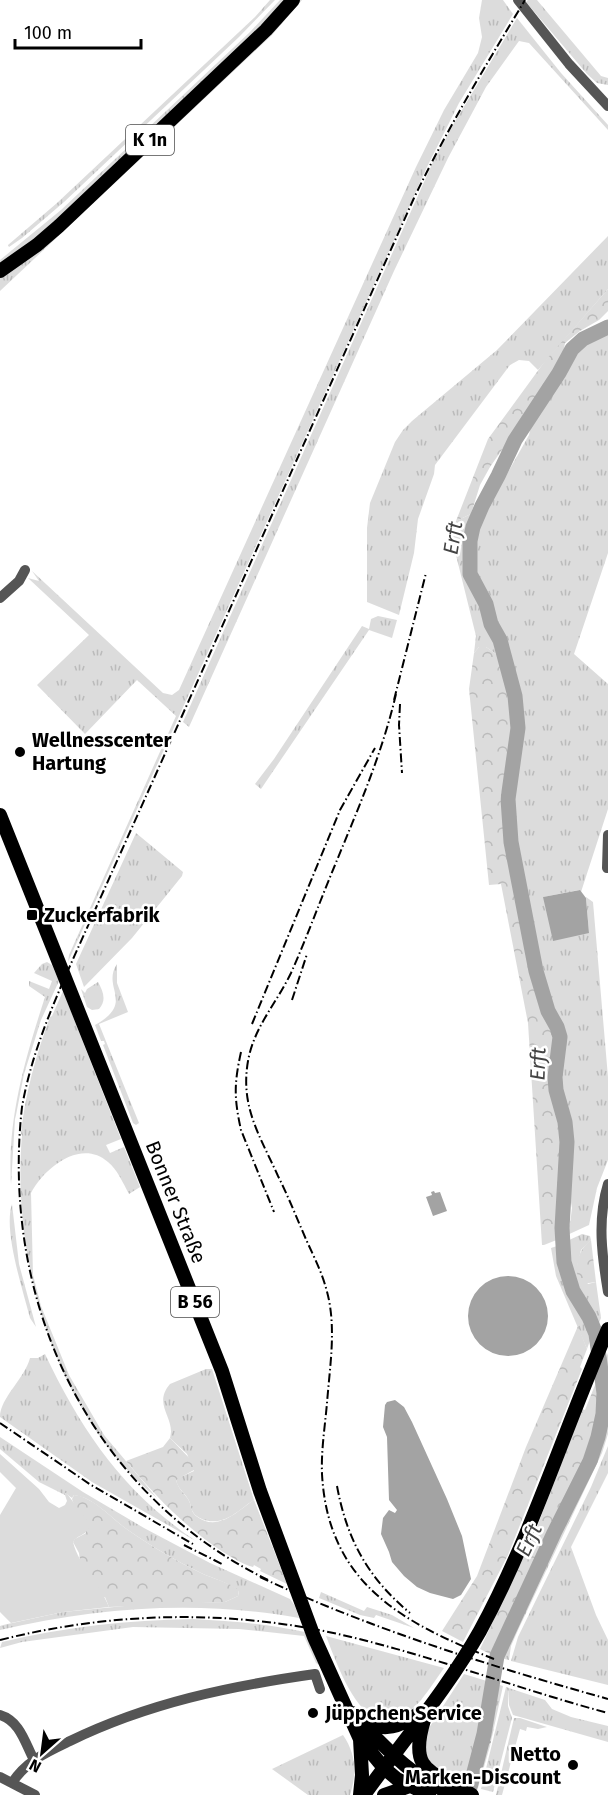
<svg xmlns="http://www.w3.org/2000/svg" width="608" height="1795" viewBox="0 0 608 1795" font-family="'Fira Sans',sans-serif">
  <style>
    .grass { fill: url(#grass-tufts) }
    .forest { fill: url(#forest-crowns) }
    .garden { fill: #dcdcdc }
    .water { fill: #a3a3a3 }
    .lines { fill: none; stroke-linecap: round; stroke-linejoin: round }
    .stream { stroke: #a3a3a3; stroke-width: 2 }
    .river { stroke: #a3a3a3; stroke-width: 15 }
    .minor { stroke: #555; stroke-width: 10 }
    .major { stroke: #000; stroke-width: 14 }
    .rail { stroke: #000; stroke-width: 2; stroke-dasharray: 9 3 1.5 3; stroke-linecap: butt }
    .poi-dot { fill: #000; stroke: #fff; stroke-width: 2 }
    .labels { text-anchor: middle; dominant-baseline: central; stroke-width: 5; stroke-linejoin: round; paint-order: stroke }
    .shield { fill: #fff; stroke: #4c4c4c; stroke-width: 1.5 }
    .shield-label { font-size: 18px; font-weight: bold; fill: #000 }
    .poi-label { font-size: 20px; font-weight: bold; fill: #000; stroke: #fff; text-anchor: start }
    .street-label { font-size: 20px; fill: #000; stroke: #fff }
    .water-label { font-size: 21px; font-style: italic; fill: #444; stroke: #fff }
  </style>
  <defs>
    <pattern id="grass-tufts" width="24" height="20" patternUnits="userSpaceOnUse" patternTransform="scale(1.5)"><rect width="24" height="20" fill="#dcdcdc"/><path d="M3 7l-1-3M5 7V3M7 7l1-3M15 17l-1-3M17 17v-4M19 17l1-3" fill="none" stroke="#bbb"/></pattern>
    <pattern id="forest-crowns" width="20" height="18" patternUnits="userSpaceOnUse" patternTransform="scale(1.5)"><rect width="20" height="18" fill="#dcdcdc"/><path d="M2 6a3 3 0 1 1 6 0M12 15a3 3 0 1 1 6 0" fill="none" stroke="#bbb"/></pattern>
  </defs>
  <rect width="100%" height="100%" fill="#fff"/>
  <path class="grass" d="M270 0H275L239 37 64 202 22 238 9 247 8 245 57 203 255 17Z
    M280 0H286L273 15 64 214 32 242 0 265V260L61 210 250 32Z
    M299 0H302L272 35 0 291V278Z
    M482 0H503L513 14 459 103 427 167 68 962 69 955 176 716 137 680 85 734 37 685 89 635 28 578 39 581 32 571 163 693 172 695 179 690 416 167 444 110 478 53 482 37 479 18Z
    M528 0H537L601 76 608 78V85L597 83 587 74 526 2Z
    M517 18 561 73 608 125V130L529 43 519 41 486 87 448 158 394 271 189 727 183 722 433 162 453 125Z
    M608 236V289L538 370 529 361 519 360 510 365 435 465 434 474 418 519 414 553 399 615 367 602V528L370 503 395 442 403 430 412 421 497 350Z
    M608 333V553L574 654 608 684V809L581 892 579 890 543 897 589 933 586 897 593 902 608 1077V1160L597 1188 589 1225 565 1236 570 1224 572 1208 569 1192 571 1149 569 1123 561 1089 560 1069 563 1041 561 1024 553 1009 540 969 519 865 517 839 509 813 517 757 520 746 521 719 519 698 511 663 504 640 472 571 473 546 475 534 485 504 503 481 529 435 532 422 560 382 577 348 589 340Z
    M471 514 466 544V574L473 589 479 597 488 628 496 640 503 659 486 647H479L474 653 476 636 451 535 456 521Z
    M378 616 397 620 392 638 369 630 261 789 255 784 274 759 362 626 369 629 371 619Z
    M136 833 183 872 182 876 132 938 84 987 76 964Z
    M47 962 52 965 59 981 41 1020 24 1074 16 1115 15 1119 11 1185C7 1119 25 1059 45 997L29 986V981L49 989 52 981 34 973 42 964Z
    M117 964V983L128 1012 99 1024 139 1123 136 1125 133 1123 103 1045 105 1044 104 1041H101L95 1025C136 1002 101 988 117 964Z
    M98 982C103 991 107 1000 99 1009L92 1010 87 1007 81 989 85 993 87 989Z
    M63 991 121 1139 106 1145 110 1153 124 1147 140 1187 129 1194C123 1183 117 1169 108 1162 81 1138 44 1168 31 1193L33 1275 41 1306 69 1375 104 1435 157 1498C56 1416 11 1261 22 1135L21 1134C25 1094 36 1055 50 1017L52 1016Z
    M12 1204 19 1264 36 1327 30 1318C23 1290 3 1231 12 1204Z
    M582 1234 590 1236 591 1240 581 1250 577 1267 588 1284 596 1282 601 1318 597 1328C592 1314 584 1306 577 1294 568 1279 566 1260 565 1242Z
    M560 1245 562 1267 568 1287 587 1320 592 1335 587 1349 556 1276 551 1248Z
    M608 1353V1434L602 1453 519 1628 511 1646 509 1660 500 1658 601 1442 608 1403 602 1368Z
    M45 1354C82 1432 124 1493 196 1541L92 1482 0 1417C0 1398 25 1378 30 1358H38Z
    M206 1369H212L254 1500C238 1510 226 1526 204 1520 200 1518 195 1516 193 1512 190 1508 191 1503 188 1499 184 1492 177 1488 176 1479L194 1471 187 1454 170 1438C176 1418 152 1405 170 1384Z
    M0 1437 83 1492 144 1528 210 1563 290 1599 295 1606 299 1618C198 1600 100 1607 0 1630V1626L3 1625 63 1612 145 1604 225 1602 238 1596 239 1591C228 1582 214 1579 201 1573 176 1561 151 1546 128 1530 112 1519 95 1498 74 1495L72 1498 65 1493V1495L39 1482 0 1449Z
    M608 1446V1473L571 1547 596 1615 608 1640V1685L511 1661 518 1637 591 1487Z
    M321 1592 364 1611 367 1607 392 1615 414 1628 376 1615 374 1618 360 1615 319 1598Z
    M193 1619C231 1621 267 1624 305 1632L319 1665 316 1663 304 1636 239 1629 133 1627 22 1642 0 1648 2 1642C64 1627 128 1620 193 1619Z
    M326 1636 444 1668C429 1689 416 1713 391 1723L390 1719C385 1719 380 1720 376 1718 352 1708 335 1659 326 1636Z
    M464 1674 503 1686 490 1746 478 1788C455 1779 415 1767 425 1734Z
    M506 1687 545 1700 552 1709 571 1717 608 1726V1742L513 1715 509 1705 508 1688V1706L512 1718 493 1792 481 1789Z
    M514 1718H520L547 1727 538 1729 527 1727 526 1731 520 1729 502 1795H496Z
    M343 1735C356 1754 357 1773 350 1795H308L272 1769Z"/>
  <path class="forest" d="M608 289V311L599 320 580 331 565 343 561 365 490 467 480 485 471 514 456 521 488 439 545 361Z
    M479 647H486L503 659 513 696 516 722 512 751 500 799 504 809 510 863 530 945 533 973 555 1042 551 1072 552 1090 563 1141 558 1228 559 1239 544 1245H542L528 1023 501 884 489 885 469 689 474 653Z
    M591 1240 596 1282 582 1284 578 1280C575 1264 578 1250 591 1240Z
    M578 1326 587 1349 580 1367 582 1369 508 1555 463 1642 442 1631 477 1576 526 1447Z
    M599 1375C603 1403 601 1422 592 1450L494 1656 480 1649 535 1532 582 1409 585 1410Z
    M170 1438 197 1466 194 1470 176 1480C178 1488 183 1492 188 1499 192 1505 190 1511 196 1516 218 1533 237 1511 254 1500L287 1584 260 1571 261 1569 254 1565 253 1567C242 1564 233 1558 223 1552 185 1527 155 1496 126 1461L163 1447Z
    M74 1495C94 1497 112 1519 128 1530 151 1546 176 1561 201 1573 214 1579 228 1582 239 1590L238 1596 225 1602 109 1607 105 1597 86 1605 79 1553 73 1542 75 1539 86 1533 73 1502 72 1499Z"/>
  <path class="garden" d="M0 1454 39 1489 49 1502 59 1508 65 1505 67 1501 64 1492C70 1496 70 1498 74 1503 80 1513 87 1516 89 1528 85 1536 77 1535 73 1542 79 1566 100 1584 109 1607L63 1612 11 1623 0 1612V1515L16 1488 0 1472Z"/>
  <path class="water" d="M580 890 586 898 589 933 553 941 543 897Z
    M434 1191 435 1193 440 1192 447 1211 433 1216 426 1197 432 1195 431 1192Z
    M468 1316a40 40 0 1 1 80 0a40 40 0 1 1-80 0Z
    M395 1400 404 1407 412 1422 447 1499 462 1536 471 1579 461 1595 453 1599 430 1593 417 1587 404 1576 392 1562 389 1552 381 1534 383 1518 389 1510 395 1513 397 1510 389 1500 387 1437 383 1427 385 1405 387 1402Z"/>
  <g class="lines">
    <path class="stream" d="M480 1748 490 1742"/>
    <path class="river" d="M468 1795 484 1734 497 1656 554 1533 590 1461 598 1437 603 1414 604 1393 596 1334 589 1317 573 1291 564 1262 562 1228 567 1142 565 1122 556 1090 555 1077 560 1037 557 1027 548 1011 536 971 511 842 508 799 518 728 515 696 500 640 491 624 486 604 470 574V541L473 527 482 506 498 476 515 440 559 373 572 349 583 339 608 327"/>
    <path class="minor" d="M518 0 569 64 608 106
      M0 598 19 581 25 570
      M607 868 608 835
      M608 1184C597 1220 602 1256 608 1292
      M0 1715C20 1721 25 1743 34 1760
      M0 1777 35 1795
      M12 1783C26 1761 47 1752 70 1741 148 1703 230 1686 315 1674L320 1689"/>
    <path class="major" d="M0 271 37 245 59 226 266 30 293 0
      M0 815 222 1371 260 1491 314 1637 360 1739 384 1768 397 1779 429 1795
      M352 1713C384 1746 411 1778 455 1795
      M424 1720C407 1776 436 1771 472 1795
      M362 1722C387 1732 398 1727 420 1713
      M360 1795 362 1775 360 1739
      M364 1795C402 1742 448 1688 480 1631 532 1535 564 1430 608 1329
      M384 1795 410 1786"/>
    <path class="rail" d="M396 694C382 754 358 809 335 865 320 901 307 937 291 973 276 1004 254 1027 248 1061 240 1107 260 1136 278 1176 288 1196 296 1216 305 1237 312 1253 321 1270 326 1288 337 1325 330 1364 327 1403 325 1426 321 1451 322 1474 328 1584 403 1623 494 1659
      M394 700 426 573
      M400 704 399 725 402 773
      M292 1000 307 954
      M252 1024 340 810 375 748
      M241 1052C234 1084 234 1098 241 1130L274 1212
      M0 1423 91 1485 193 1544
      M337 1486C347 1540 368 1578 410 1613
      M184 1545 222 1564
      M260 1577C371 1629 490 1666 608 1699
      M268 1580C90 1493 0 1303 22 1107 30 1061 47 1019 65 977L414 198C447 129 486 65 525 0
      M0 1640C115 1611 235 1609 351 1637 438 1658 522 1690 608 1713"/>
  </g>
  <g class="poi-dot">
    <circle cx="20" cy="752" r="6"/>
    <rect x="26" y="909" width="12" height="12" rx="3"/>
    <circle cx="313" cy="1713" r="6"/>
    <circle cx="573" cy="1765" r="6"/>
  </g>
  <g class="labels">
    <g class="shield">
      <rect x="126" y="125" width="48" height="30" rx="4.5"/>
      <rect x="171" y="1287" width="48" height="30" rx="4.5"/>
    </g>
    <g class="shield-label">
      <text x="150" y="140">K 1n</text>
      <text x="195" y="1302">B 56</text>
    </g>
    <g class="poi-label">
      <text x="32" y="740">Wellnesscenter<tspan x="32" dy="23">Hartung</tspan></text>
      <text x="44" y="915">Zuckerfabrik</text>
      <text x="325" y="1713">Jüppchen Service</text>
      <text x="561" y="1754" text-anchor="end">Netto<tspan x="561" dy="23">Marken-Discount</tspan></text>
    </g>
    <g class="street-label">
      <text transform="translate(176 1202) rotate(68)">Bonner Straße</text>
    </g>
    <g class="water-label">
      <text transform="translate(453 538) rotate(-81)">Erft</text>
      <text transform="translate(538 1064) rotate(-88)">Erft</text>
      <text transform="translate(529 1540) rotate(-65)">Erft</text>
    </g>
  </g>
  <g transform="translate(42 1753) rotate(208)" stroke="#ffffff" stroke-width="4.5" paint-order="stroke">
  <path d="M0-4.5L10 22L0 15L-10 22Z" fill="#000000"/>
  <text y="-9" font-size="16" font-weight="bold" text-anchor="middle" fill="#000000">N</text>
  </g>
  <path d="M15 39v9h126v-9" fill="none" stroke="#000000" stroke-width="3"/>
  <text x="24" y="39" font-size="18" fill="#000000" stroke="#ffffff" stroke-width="4.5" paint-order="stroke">100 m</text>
</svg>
